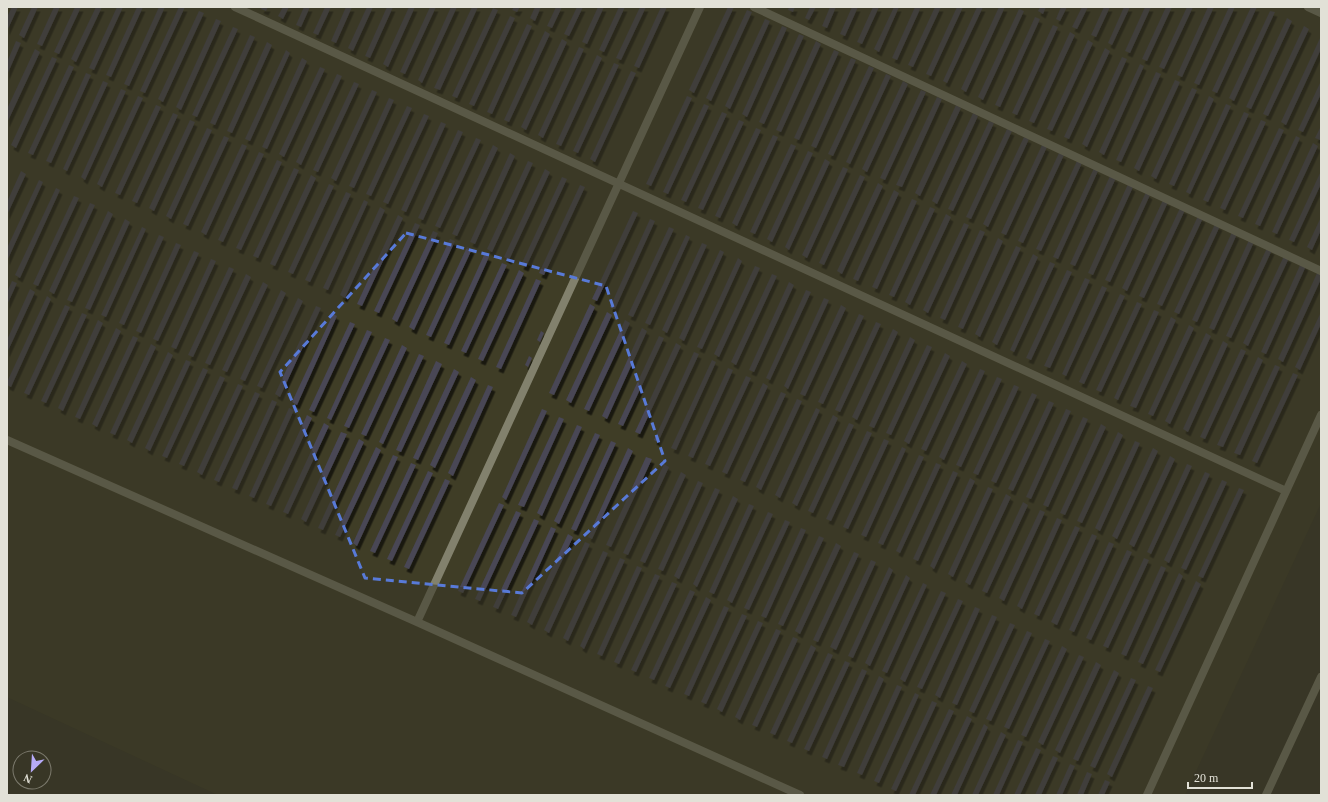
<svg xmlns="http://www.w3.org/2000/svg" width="1328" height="802" viewBox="0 0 1328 802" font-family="'Times New Roman',serif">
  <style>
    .built { fill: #3f3d26 }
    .building { fill: #484655; filter: url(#shadow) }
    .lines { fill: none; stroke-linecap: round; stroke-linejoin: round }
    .service { stroke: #82816d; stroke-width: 8 }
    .minor { stroke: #82816d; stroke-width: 8 }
    .marked { fill: none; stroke: #587ad8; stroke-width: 3; stroke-dasharray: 8 5; stroke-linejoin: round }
  </style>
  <defs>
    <filter id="shadow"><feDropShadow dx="2.5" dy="4.5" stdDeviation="0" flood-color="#0009"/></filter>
  </defs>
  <rect width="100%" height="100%" fill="#383626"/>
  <path class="built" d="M7 7H1321V503L1185 795H218L7 697Z"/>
  <path class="building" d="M12 7H18L7 31V17Z
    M32 7H38L24 38 19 35Z
    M54 7H60L42 46 37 44Z
    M75 7H81L59 54 54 52Z
    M96 7H102L76 62 71 59Z
    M117 7H123L94 70 89 68Z
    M137 7H143L111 77 106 75Z
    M159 7H165L129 86 124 84Z
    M179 7H185L145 93 140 91Z
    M262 7H268L266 11 261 9Z
    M283 7H289L283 19 278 16Z
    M304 7H310L301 27 296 25Z
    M325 7H331L318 35 313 33Z
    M346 7H352L336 43 331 41Z
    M367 7H373L353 51 348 48Z
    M387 7H393L370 58 365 56Z
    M409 7H415L388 67 383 64Z
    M430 7H436L405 74 400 72Z
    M451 7H457L422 83 418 80Z
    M472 7H478L440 90 434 88Z
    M514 7H520L517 12 512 10Z
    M535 7H541L535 21 530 18Z
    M556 7H562L552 28 547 26Z
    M577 7H583L569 36 564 34Z
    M598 7H604L587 44 582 42Z
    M619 7H625L604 52 599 50Z
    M640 7H646L621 60 616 58Z
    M661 7H667L639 68 634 66Z
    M728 7H734L694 93 689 90Z
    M789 7H795L793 12 788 10Z
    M810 7H816L809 20 805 18Z
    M830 7H836L827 28 822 26Z
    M852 7H858L845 36 840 34Z
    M873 7H879L862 44 857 42Z
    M894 7H899L879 52 874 49Z
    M915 7H921L897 60 892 58Z
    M935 7H941L913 67 908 65Z
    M957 7H963L931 76 926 74Z
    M977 7H983L947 83 943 81Z
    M999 7H1005L966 92 961 89Z
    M1040 7H1046L1043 14 1038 11Z
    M1061 7H1067L1060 21 1056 19Z
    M1082 7H1088L1077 29 1072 27Z
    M1104 7H1110L1096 37 1091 35Z
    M1124 7H1130L1112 45 1108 43Z
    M1145 7H1151L1130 53 1125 51Z
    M1166 7H1172L1147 61 1142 59Z
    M1187 7H1193L1164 69 1159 67Z
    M1208 7H1214L1182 77 1177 75Z
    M1229 7H1235L1199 85 1194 83Z
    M1251 7H1257L1217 93 1212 91Z
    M493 8 498 10 457 98 452 96Z
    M1019 9 1024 11 983 100 978 97Z
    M747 10 752 12 711 101 706 98Z
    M199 11 204 13 163 102 158 99Z
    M1270 11 1275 12 1234 101 1229 98Z
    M510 16 515 18 474 106 469 104Z
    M1035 17 1040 19 1000 107 995 105Z
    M1287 18 1292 21 1251 109 1246 107Z
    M216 19 221 21 181 110 176 107Z
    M765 19 770 21 730 109 725 106Z
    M527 24 532 26 492 114 487 112Z
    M1053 25 1058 27 1017 115 1012 113Z
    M782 26 787 28 747 117 742 114Z
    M1304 26 1309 29 1268 116 1263 114Z
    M233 27 238 29 197 117 192 115Z
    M545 31 550 34 509 122 504 120Z
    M1070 32 1075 35 1034 123 1029 121Z
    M799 34 804 36 764 124 759 122Z
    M250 35 255 37 215 125 210 123Z
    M1321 36V49L1286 125 1281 122Z
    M562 39 567 42 526 130 521 127Z
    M1088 40 1093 43 1052 131 1047 129Z
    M16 41 21 43 7 75V62Z
    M816 41 821 44 781 132 776 130Z
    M267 42 272 45 232 133 227 131Z
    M579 47 584 49 543 138 538 135Z
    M1105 48 1110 51 1069 139 1064 137Z
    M35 49 40 52 7 123V109Z
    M286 50 290 53 250 141 245 139Z
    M834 50 839 52 799 140 794 138Z
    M597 55 602 58 561 146 556 144Z
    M52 57 57 59 16 148 11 145Z
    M1122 57 1127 59 1087 147 1082 144Z
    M302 58 307 61 267 149 262 147Z
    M851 58 856 60 816 148 811 146Z
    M614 63 619 65 578 153 573 151Z
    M1140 64 1144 66 1104 155 1099 152Z
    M69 65 74 67 33 155 28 153Z
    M869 66 874 68 833 156 828 154Z
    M320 67 325 69 284 157 279 154Z
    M631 71 636 73 595 162 590 159Z
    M1156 72 1161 74 1121 162 1116 160Z
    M86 73 91 75 51 163 46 161Z
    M337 74 342 76 301 165 296 162Z
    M886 74 891 76 850 164 846 162Z
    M1175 80 1180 82 1139 171 1134 168Z
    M103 81 108 83 67 171 63 169Z
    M903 81 908 84 867 172 862 169Z
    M1321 81V94L1303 132 1298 130Z
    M354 82 359 84 318 172 313 170Z
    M1192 88 1197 90 1156 179 1151 176Z
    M121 89 126 91 85 180 81 177Z
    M372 90 377 92 336 181 331 178Z
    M921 90 926 92 885 180 880 178Z
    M138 96 143 98 102 187 97 184Z
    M687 96 692 98 651 186 646 184Z
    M1209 96 1214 99 1174 186 1169 184Z
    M937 97 942 99 902 187 896 185Z
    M389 98 394 100 354 188 349 186Z
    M704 104 709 106 668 194 663 192Z
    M1226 104 1231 106 1190 194 1186 192Z
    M156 105 161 107 120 195 115 193Z
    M956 105 961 108 920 196 915 193Z
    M407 106 412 108 371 196 366 194Z
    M722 112 727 114 686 202 681 200Z
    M1244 112 1249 114 1208 202 1203 200Z
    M173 113 178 115 137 203 132 201Z
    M973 113 978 116 937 204 932 201Z
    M424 114 429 116 388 204 383 202Z
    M190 120 195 122 154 211 149 208Z
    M739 120 744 122 703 210 698 208Z
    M1261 120 1266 122 1225 210 1220 208Z
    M989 121 994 123 953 211 948 209Z
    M441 122 446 124 406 212 401 210Z
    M1321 126V139L1320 140 1315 138Z
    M207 128 212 130 171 219 166 216Z
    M756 128 761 130 720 218 715 216Z
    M1279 128 1284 130 1243 218 1238 216Z
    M1007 129 1012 131 971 219 966 217Z
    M458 130 463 132 423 220 418 218Z
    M773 135 778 137 737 226 732 223Z
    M224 136 229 138 188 226 183 224Z
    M1296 136 1300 138 1260 226 1255 224Z
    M1024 137 1029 139 988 227 983 224Z
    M476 138 481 140 440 228 435 226Z
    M1313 143 1318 146 1277 234 1272 232Z
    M242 144 247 146 206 235 201 232Z
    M791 144 796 146 755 234 750 232Z
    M493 145 498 148 457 236 452 234Z
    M1042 145 1047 147 1006 235 1001 233Z
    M808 151 813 153 772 242 767 239Z
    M259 152 264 154 223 242 218 240Z
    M510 153 515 156 475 244 470 242Z
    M1059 153 1064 155 1023 243 1018 241Z
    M825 159 830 162 789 250 785 247Z
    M277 160 282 162 241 250 236 248Z
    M528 161 533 163 492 252 487 249Z
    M1077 161 1082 163 1041 251 1036 249Z
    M843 167 848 169 807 258 802 255Z
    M294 168 299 170 258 258 253 256Z
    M1094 168 1098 171 1058 259 1053 257Z
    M545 169 550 172 509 260 504 257Z
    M21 171 26 174 7 215V202Z
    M1321 171V184L1294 242 1289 240Z
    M311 175 316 178 275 266 270 264Z
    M860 175 865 177 824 265 819 263Z
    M1110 176 1116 178 1075 266 1070 264Z
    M562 177 567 179 526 267 521 265Z
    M39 180 43 182 7 261V248Z
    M878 183 883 186 842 274 837 271Z
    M329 184 334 186 293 274 288 272Z
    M1128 184 1133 187 1093 275 1088 273Z
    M580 185 585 187 544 275 539 273Z
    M56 188 60 190 20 278 15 275Z
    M894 190 899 193 858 281 853 279Z
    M346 192 351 194 310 282 305 280Z
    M1146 192 1150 195 1110 282 1105 280Z
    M74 196 79 198 38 286 33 284Z
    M912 199 917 201 877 289 872 287Z
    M364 200 368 202 328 290 323 288Z
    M1163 200 1168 202 1127 291 1122 288Z
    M90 203 95 205 54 294 49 291Z
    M380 207 385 210 345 298 340 295Z
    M930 207 935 209 894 297 889 295Z
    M1180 208 1185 210 1144 298 1139 296Z
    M108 211 113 214 72 302 67 300Z
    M633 211 638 213 597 301 592 299Z
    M946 214 951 217 910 305 905 302Z
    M398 215 403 218 362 306 357 304Z
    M1198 216 1203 218 1162 306 1157 304Z
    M1321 217V230L1312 250 1307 247Z
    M125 219 130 222 90 310 85 308Z
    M650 219 655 221 615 309 610 307Z
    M415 223 420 225 379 313 374 311Z
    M964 223 969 225 928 313 923 310Z
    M1215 224 1220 226 1179 314 1174 312Z
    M142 227 146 229 106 317 101 315Z
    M669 227 674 229 633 317 628 315Z
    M980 230 985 232 945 320 940 318Z
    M433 231 438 233 397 322 392 319Z
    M1232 232 1237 234 1197 322 1192 320Z
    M159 235 164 237 124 325 119 323Z
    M686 235 690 237 650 325 645 323Z
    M998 238 1003 241 963 329 958 327Z
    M450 239 455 241 414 330 409 327Z
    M1249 240 1254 242 1214 330 1209 328Z
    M176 243 181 245 141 333 136 331Z
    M702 243 707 245 667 333 662 330Z
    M1016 246 1021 248 980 337 975 334Z
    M467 247 472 249 431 337 426 335Z
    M1267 248 1272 250 1231 338 1226 336Z
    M720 250 724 252 684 341 679 338Z
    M194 251 199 253 158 341 153 339Z
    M1033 254 1038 257 997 345 992 342Z
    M484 255 489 257 449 345 444 343Z
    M1284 256 1289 258 1248 346 1243 343Z
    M738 258 742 261 702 349 697 347Z
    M211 259 216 261 176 349 171 347Z
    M1050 262 1055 264 1014 352 1010 350Z
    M502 263 507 265 466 353 461 351Z
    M1301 263 1306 266 1266 354 1261 352Z
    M755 266 760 268 719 357 714 354Z
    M229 267 234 269 193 357 188 355Z
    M519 270 524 273 483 361 478 359Z
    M1067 270 1072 272 1031 360 1026 358Z
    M1318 271 1321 273V279L1283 362 1278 359Z
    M246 274 251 277 210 365 205 363Z
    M772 274 777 276 736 365 731 362Z
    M1085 278 1090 280 1050 368 1044 366Z
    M536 279 541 281 501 369 496 367Z
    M12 281 17 283 7 305V292Z
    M263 282 268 285 227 372 222 370Z
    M789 282 794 285 754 372 749 370Z
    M1102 286 1107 288 1066 376 1062 374Z
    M30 289 35 292 7 353V340Z
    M281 290 286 293 245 381 240 379Z
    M806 290 811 292 770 380 766 378Z
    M1120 294 1125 296 1084 384 1079 382Z
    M47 296 51 299 11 387 7 385V382Z
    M298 298 303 301 262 388 257 386Z
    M824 298 829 300 788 389 784 386Z
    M1137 302 1142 304 1101 392 1096 390Z
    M590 304 595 307 554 395 549 393Z
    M65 305 70 307 29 395 24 393Z
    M841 305 846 308 805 396 800 394Z
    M316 306 321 308 280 397 275 394Z
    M1154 310 1159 312 1118 400 1114 398Z
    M607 312 612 315 571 403 566 400Z
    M1321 312V324L1300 370 1295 367Z
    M82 313 87 315 46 403 41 401Z
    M333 314 337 316 297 405 292 402Z
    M859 314 864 316 823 404 818 402Z
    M1171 317 1176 320 1136 408 1130 406Z
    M98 320 103 323 63 411 58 408Z
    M625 320 630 323 589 411 584 409Z
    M350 322 355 324 314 412 309 410Z
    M876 322 881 324 840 412 835 410Z
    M1189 325 1194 328 1153 416 1148 414Z
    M116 328 121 331 80 419 75 417Z
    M642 328 647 331 607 419 602 416Z
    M893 329 898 332 857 420 852 417Z
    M367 330 372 332 331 420 327 418Z
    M541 331 544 333 540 342 537 340Z
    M1206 333 1211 336 1170 424 1165 421Z
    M133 336 138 338 97 427 92 424Z
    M659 336 664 338 623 426 618 424Z
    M910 337 915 340 874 428 869 426Z
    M385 338 390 340 349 428 344 426Z
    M1223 341 1228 344 1188 432 1183 429Z
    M676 343 681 346 640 434 635 432Z
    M151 344 156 347 115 435 110 433Z
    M402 345 407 348 366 436 361 434Z
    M927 345 932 347 891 435 886 433Z
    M1241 349 1246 351 1205 439 1200 437Z
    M168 352 173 355 132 443 127 440Z
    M694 352 699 354 658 442 654 440Z
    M945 353 950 356 909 444 904 441Z
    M419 354 424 356 383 444 379 442Z
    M529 356 532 358 528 367 525 365Z
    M1258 357 1263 360 1223 447 1217 445Z
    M186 360 191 362 150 451 145 448Z
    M712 360 716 362 676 450 671 448Z
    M436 361 442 364 401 452 396 450Z
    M962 361 967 364 926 451 921 449Z
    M1275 365 1280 367 1240 455 1234 453Z
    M203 368 208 370 167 458 162 456Z
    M728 368 733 370 693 458 688 456Z
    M454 369 459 372 418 460 413 458Z
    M980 369 985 371 944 460 939 457Z
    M1293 373 1298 375 1257 463 1252 461Z
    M220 376 225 378 184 466 179 464Z
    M746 376 751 378 710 466 705 464Z
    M471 377 476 380 435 468 430 465Z
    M997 377 1002 379 961 467 956 465Z
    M763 383 768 386 727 474 722 472Z
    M238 384 243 386 202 475 197 472Z
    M488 385 493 387 453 476 448 473Z
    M1014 385 1019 387 978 475 973 473Z
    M255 392 260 394 219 482 214 480Z
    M781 392 786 394 745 482 740 480Z
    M1032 393 1037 395 996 483 991 481Z
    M797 399 802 401 761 490 756 487Z
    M272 400 277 402 237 490 232 488Z
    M1049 401 1054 403 1013 491 1008 489Z
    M289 408 294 410 254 498 249 496Z
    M816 408 820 410 780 498 775 495Z
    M542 409 547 411 506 500 502 497Z
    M1066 409 1071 411 1031 499 1026 497Z
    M307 415 312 418 271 506 266 504Z
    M833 415 838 418 797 506 792 503Z
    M559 417 564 419 524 507 518 505Z
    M1083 417 1088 419 1048 507 1043 505Z
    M324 423 329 426 288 514 283 512Z
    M849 423 854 425 813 513 808 511Z
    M1101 424 1106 427 1065 515 1060 513Z
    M577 425 582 427 542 516 537 513Z
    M867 431 872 433 831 521 826 519Z
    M341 432 347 434 306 522 301 519Z
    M1118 432 1123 435 1082 523 1077 521Z
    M595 433 600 435 559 524 554 521Z
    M359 439 364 442 323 530 318 528Z
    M884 439 889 441 848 529 843 527Z
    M611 441 616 443 576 531 571 529Z
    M1135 441 1140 443 1100 531 1095 528Z
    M376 447 381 450 340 537 335 535Z
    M902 447 906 449 866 537 861 535Z
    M628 448 633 451 592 539 588 537Z
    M1153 448 1158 451 1117 539 1112 536Z
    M393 455 398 457 357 546 353 543Z
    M919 455 924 457 883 545 878 543Z
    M1170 456 1175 459 1134 547 1129 544Z
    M646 457 652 459 611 547 606 545Z
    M411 463 416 465 375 553 370 551Z
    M936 463 941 465 900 553 896 551Z
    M664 464 669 467 628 555 623 553Z
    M1187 464 1192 466 1151 554 1147 552Z
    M428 471 433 473 392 561 387 559Z
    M953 471 958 473 918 561 913 559Z
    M681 472 686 475 645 563 640 561Z
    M1205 472 1210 474 1169 563 1164 560Z
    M970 478 975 481 934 569 930 566Z
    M445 479 450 481 409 569 404 567Z
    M1222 480 1227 482 1186 570 1181 568Z
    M698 481 703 483 663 571 658 569Z
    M988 487 993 489 953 577 948 574Z
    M715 488 720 490 679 579 674 576Z
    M1239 488 1244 490 1203 578 1198 576Z
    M1006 494 1011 497 970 585 965 582Z
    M733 496 738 499 697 587 693 584Z
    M1023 502 1028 505 987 593 982 591Z
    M499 503 504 505 463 593 458 591Z
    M749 504 754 506 714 594 709 592Z
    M1040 510 1045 512 1004 601 999 598Z
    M516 511 521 513 480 601 475 599Z
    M768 512 773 514 732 603 727 600Z
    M1057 518 1062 520 1022 609 1017 606Z
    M534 519 539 521 498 609 493 607Z
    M785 520 790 522 749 610 744 608Z
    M1075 526 1080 528 1039 616 1034 614Z
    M551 527 556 529 516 617 511 615Z
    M801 528 806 530 766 618 761 616Z
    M568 534 573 537 532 625 527 622Z
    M1092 534 1097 536 1057 625 1051 622Z
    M819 536 824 538 783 626 778 624Z
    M585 542 590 544 549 633 544 630Z
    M1109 542 1114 544 1074 632 1069 630Z
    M836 543 841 546 800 634 795 631Z
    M1127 550 1132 552 1091 640 1086 638Z
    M603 551 608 553 568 641 563 638Z
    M854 552 859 554 818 642 813 640Z
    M620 558 625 560 584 649 580 646Z
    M1144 558 1149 560 1108 648 1103 646Z
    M871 560 876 562 836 650 830 647Z
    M637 566 642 568 602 656 597 654Z
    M1161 566 1166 568 1126 656 1121 654Z
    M889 567 893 570 853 658 848 656Z
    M1179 573 1183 576 1143 664 1138 662Z
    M655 574 660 576 619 664 614 662Z
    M906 575 910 578 870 666 865 663Z
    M1196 581 1201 584 1160 672 1155 670Z
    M672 582 677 584 636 672 631 670Z
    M923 583 927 585 887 673 882 671Z
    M690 590 695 592 654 680 649 678Z
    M941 591 946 593 905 682 900 679Z
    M706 597 711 600 670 688 665 686Z
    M958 599 963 601 922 689 917 687Z
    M724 606 729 608 689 696 684 694Z
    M975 607 980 609 940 698 935 695Z
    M742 614 747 616 706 704 701 702Z
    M992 615 997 617 957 705 952 703Z
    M758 621 763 623 722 712 717 709Z
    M1010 623 1015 625 974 713 969 711Z
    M776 629 781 631 740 720 735 717Z
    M1027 631 1032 633 991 721 986 719Z
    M793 637 798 639 757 727 752 725Z
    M1045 639 1050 641 1009 729 1004 727Z
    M811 645 816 648 775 735 770 733Z
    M1062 646 1067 649 1026 737 1021 735Z
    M828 653 833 655 792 743 787 741Z
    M1079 655 1084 657 1043 745 1038 742Z
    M845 661 850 663 809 751 804 749Z
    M1096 662 1101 665 1060 753 1055 750Z
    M862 669 867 671 827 759 822 757Z
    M1114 670 1119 673 1078 761 1073 759Z
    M879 676 884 679 844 767 838 765Z
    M1131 678 1136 680 1095 768 1090 766Z
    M897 685 902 687 862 775 857 773Z
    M1148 686 1153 688 1112 777 1107 774Z
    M915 693 919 695 879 783 874 781Z
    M932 701 937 703 896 791 891 789Z
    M949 709 954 711 915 795H909Z
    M967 716 972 719 936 795H930Z
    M984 724 988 727 957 795H951Z
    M1001 732 1006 735 978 795H972Z
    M1018 740 1023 742 999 795H993Z
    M1036 748 1041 750 1020 795H1014Z
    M1053 756 1058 758 1041 795H1035Z
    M1070 764 1075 766 1062 795H1056Z
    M1087 772 1092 774 1083 795H1077Z
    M1105 780 1110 782 1104 795H1098Z"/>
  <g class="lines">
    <path class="service" d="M235 7 1286 491
      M754 7 1321 271
      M1308 7 1321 13
      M7 440 417 622 800 795
      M417 622 700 7
      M1147 795 1321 415"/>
    <path class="minor" d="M1266 795 1321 677"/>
  </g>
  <path d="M0 0H1328V802H0ZM406 233 606 286 665 461 522 593 365 578 280 372Z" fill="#383626" fill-opacity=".55" fill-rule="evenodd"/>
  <path class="marked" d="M406 233 606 286 665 461 522 593 365 578 280 372Z"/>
  <rect width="1328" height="802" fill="none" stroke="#e2e1d7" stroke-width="16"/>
  <g transform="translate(32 770) rotate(205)"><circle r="19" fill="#383626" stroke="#7c7a6d"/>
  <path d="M0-3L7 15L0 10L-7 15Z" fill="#b7abf8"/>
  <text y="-6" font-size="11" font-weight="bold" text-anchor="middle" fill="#e2e1d7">N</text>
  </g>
  <path d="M1188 782v6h64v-6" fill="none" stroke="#e2e1d7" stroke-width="2"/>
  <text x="1194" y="782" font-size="12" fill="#e2e1d7" stroke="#383626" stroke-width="3" paint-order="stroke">20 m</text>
</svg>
